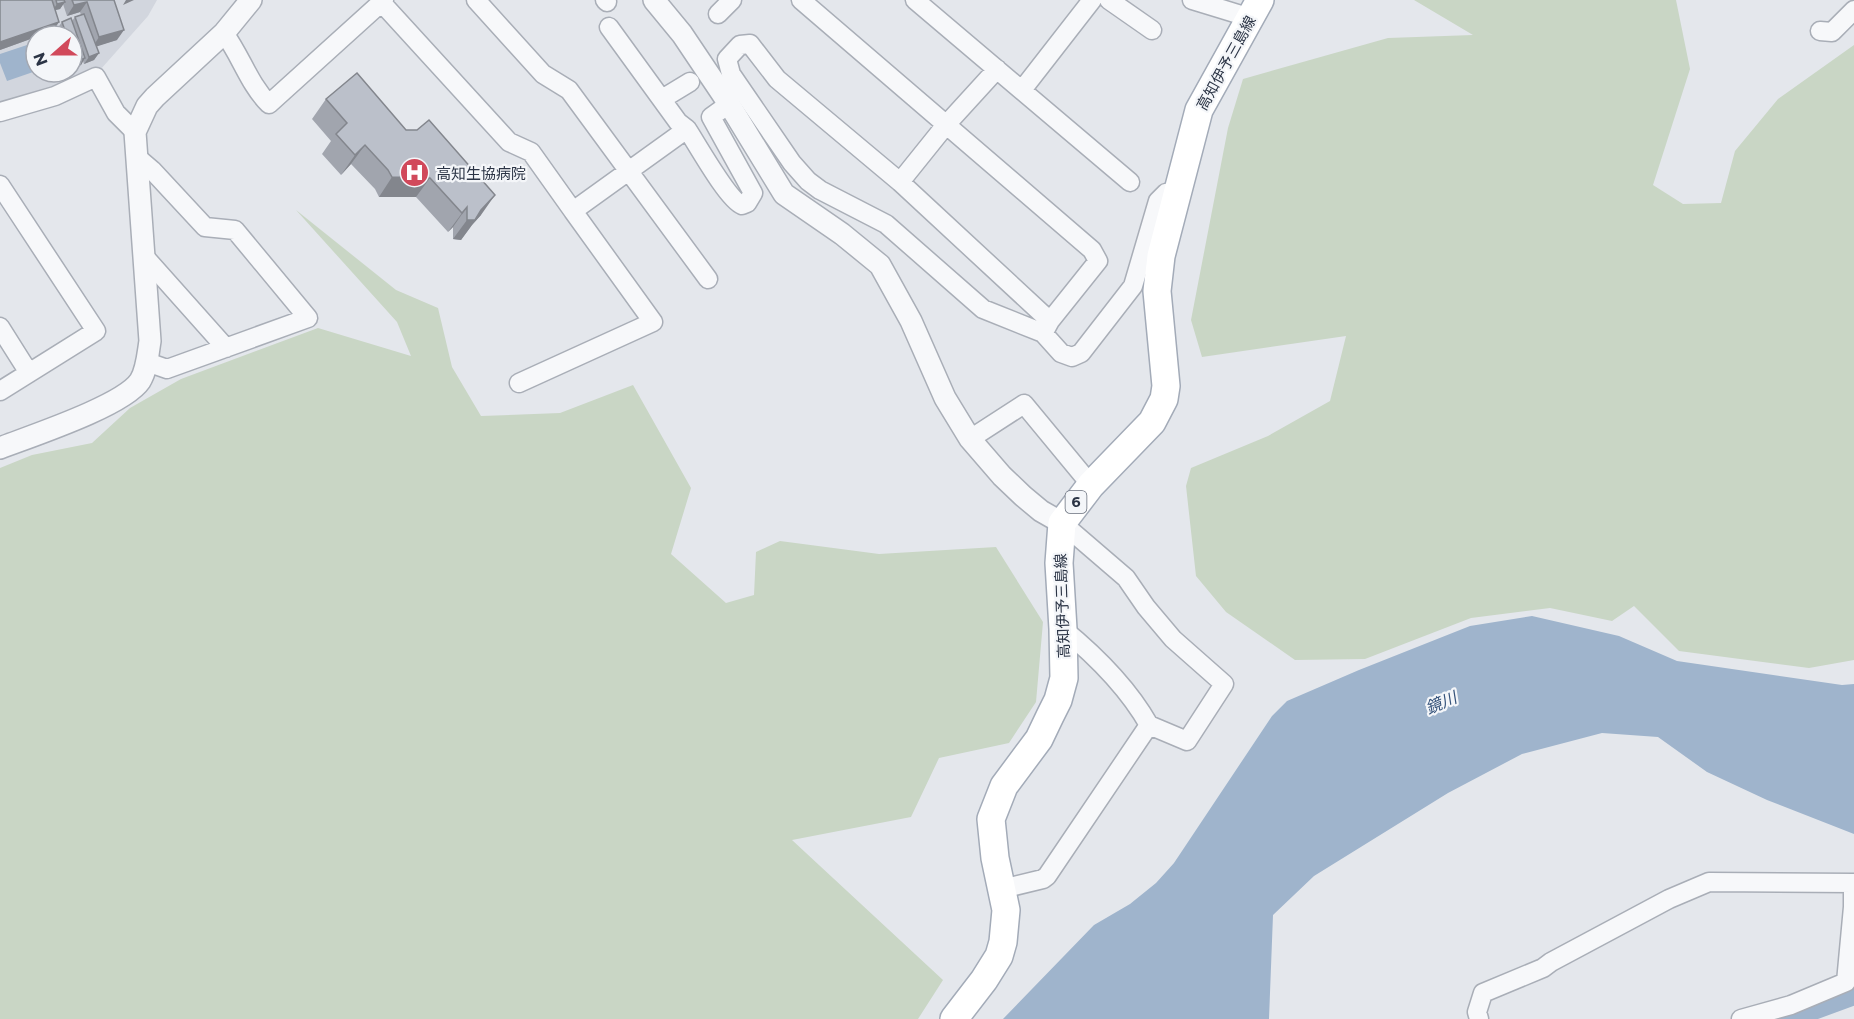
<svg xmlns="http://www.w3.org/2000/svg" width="1854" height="1019" viewBox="0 0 1854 1019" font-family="Montserrat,'Noto Sans JP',sans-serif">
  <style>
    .built { fill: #d2d6de; fill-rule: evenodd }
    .green { fill: #c9d6c5 }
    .water { fill: #9fb4cc }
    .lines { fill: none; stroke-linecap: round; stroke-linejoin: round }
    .river { stroke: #9fb4cc; stroke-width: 26 }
    .minor-casing { stroke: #a9aeb7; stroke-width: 21 }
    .tertiary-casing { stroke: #a9aeb7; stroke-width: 24 }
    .primary-casing { stroke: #a3abb8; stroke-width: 30 }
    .minor { stroke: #f7f8fa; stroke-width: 18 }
    .tertiary { stroke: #f7f8fa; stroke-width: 21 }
    .primary { stroke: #fff; stroke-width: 27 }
    .wall { fill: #a1a5ae }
    .shaded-wall { fill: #83868d }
    .building { fill: #bbc0ca; stroke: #83868d; stroke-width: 1.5 }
    .labels { text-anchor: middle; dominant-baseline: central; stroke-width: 4.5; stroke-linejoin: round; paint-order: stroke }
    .shield { fill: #f4f6f9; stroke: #676e7b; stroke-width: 1.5 }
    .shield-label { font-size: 14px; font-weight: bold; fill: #2b3445 }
    .street-label { font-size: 15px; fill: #2b3445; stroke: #f4f6f9 }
    .poi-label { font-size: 15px; fill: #2b3445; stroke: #f4f6f9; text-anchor: start }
    .water-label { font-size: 16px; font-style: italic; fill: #34527a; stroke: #f4f6f9 }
  </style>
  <rect width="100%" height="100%" fill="#e4e7ec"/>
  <path class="built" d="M0 0H157L148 16 100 70 10 106 0 102ZM36 36H72V72H36Z"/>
  <path class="green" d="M1414 0H1676L1690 69 1653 185 1683 204 1721 203 1735 151 1778 99 1854 45V660L1809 668 1679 651 1634 606 1612 621 1550 608 1471 618 1365 659 1295 660 1226 612 1196 576 1186 486 1191 468 1268 436 1330 401 1346 336 1202 357 1191 320 1228 128 1243 79 1388 38 1473 35Z
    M296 210 396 290 438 308 452 367 481 416 560 413 633 385 691 488 671 554 726 603 754 595 756 552 780 541 879 554 996 547 1043 622 1036 702 1009 743 939 758 911 817 792 840 943 980 918 1019H0V468L32 455 92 443 130 408 181 379 318 328 411 356 397 322Z"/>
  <path class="water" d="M36 42V71L7 81 0 63V54Z
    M1532 616 1619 636 1677 661 1842 685 1854 684V834L1767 800 1707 772 1658 737 1602 733 1522 754 1448 793 1314 876 1273 915 1269 1019H1003L1094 925 1130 904 1156 883 1174 863 1272 716 1287 701 1359 670 1470 626Z"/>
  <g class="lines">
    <path class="river" d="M1780 1019 1854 992"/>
    <defs>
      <path id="minor" d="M476 0 543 74 569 90 708 279
        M605 0 607 2
        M801 0 1092 250 1098 261 1050 321 1044 332
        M915 0 1130 182
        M1109 0 1152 30
        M1192 0 1251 18
        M381 2 509 142 531 152 573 211
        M718 14 732 0
        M609 27 678 122 687 129C697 144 728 200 742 205L747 203 753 193 711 117 729 104
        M1820 31 1832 32 1854 10
        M224 33C241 56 249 84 269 104L384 0
        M1022 90 1092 0
        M662 99 690 82
        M0 112 55 96 96 77 116 113 135 132
        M138 158 152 170 205 227 235 230 308 318 167 369 147 362
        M900 182 945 126 997 69
        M0 185 96 331 0 391
        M144 256 226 348
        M1050 321 900 182 777 79 750 44 740 45 727 59 731 74 792 163 808 181 820 190 886 224 983 309 1043 333 1061 353 1072 357 1081 353 1133 286 1158 201 1166 193 1178 191
        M0 327 29 373
        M519 383 653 322 573 211 687 129
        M970 439 1024 404 1091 485
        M1062 523 1126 578 1146 607 1173 639 1224 684 1187 741 1149 725
        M1002 889 1043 879 1047 876 1149 725C1128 688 1096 656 1063 629
        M1479 1019 1477 1012 1483 993 1543 968 1551 962 1669 899 1709 882 1853 883V907L1846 982 1791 1005 1741 1019"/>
      <path id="tertiary" d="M654 0 682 34 729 104 784 194 842 234 880 265 911 321 945 398 970 439 1002 476 1023 496 1041 511 1062 523
        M0 448C31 436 123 406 140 381 147 370 148 353 150 341L135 132 147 106 155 97 224 33 251 0"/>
      <path id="primary" d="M954 1019 984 980 999 956 1003 942 1006 910 995 858 991 819 1004 786 1039 739 1050 716 1058 700 1064 678 1063 629 1059 563 1062 523 1091 485 1152 422 1164 399 1166 386 1157 291 1161 256 1199 110 1260 0"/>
    </defs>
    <use href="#minor" class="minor-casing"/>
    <use href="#tertiary" class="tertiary-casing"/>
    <use href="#primary" class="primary-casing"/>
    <use href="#minor" class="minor"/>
    <use href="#tertiary" class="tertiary"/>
    <use href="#primary" class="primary"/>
  </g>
  <path class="wall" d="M0 0H114L117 40 96 46 99 53 94 60 84 64 83 61 81 65 72 68V36H60L57 29 62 22 72 21 75 17 81 15 80 12 67 16 63 4 60 9 55 10 59 22 52 32 40 36H36V37L0 50Z
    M326 99 481 215 472 225 461 240 453 239V227L448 232 416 197H379L375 189 351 164 341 175 322 154 331 141 312 119Z"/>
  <path class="shaded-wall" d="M126 0H134L123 5Z
    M65 2 60 9 52 11 57 4Z
    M87 2 80 12 67 16 74 5Z
    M59 22 52 32 40 36H36V37L0 50V42Z
    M124 30 117 40 92 48 99 37Z
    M99 53 94 60 84 64 89 57Z
    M85 58 81 65 72 68 76 61Z
    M365 145 351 164 341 175 355 155Z
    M392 177 430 178 416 197H379Z
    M495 195 481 215 472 225 461 240 453 239 467 220 481 210Z
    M467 207 453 227 448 232 462 213Z"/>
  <path class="building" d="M0 0H52L59 22 0 42Z
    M56 0H64L65 2 57 4Z
    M72 0H114L124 30 99 37 87 2 74 5Z
    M84 14 99 53 89 57 75 17Z
    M71 18 85 58 76 61 72 50V36H67L62 22Z
    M357 73 406 130H417L429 120 495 195 481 210 475 220H467V207L462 213 430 178 392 177 388 170 365 145 355 155 336 134 347 123 326 99Z"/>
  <defs>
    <symbol id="hospital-disc" viewBox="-11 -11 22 22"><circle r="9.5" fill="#d1495b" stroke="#f4f6f9"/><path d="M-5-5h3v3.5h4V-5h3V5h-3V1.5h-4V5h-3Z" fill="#fff"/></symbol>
  </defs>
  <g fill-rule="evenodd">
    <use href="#hospital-disc" x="398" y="156" width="33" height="33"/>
  </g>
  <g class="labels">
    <rect class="shield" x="1065.5" y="491" width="21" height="22" rx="4.5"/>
    <g class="shield-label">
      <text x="1076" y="502">6</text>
    </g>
    <g class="street-label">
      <text transform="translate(1226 63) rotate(-61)">高知伊予三島線</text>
      <text transform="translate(1062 606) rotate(-92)">高知伊予三島線</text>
    </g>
    <g class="poi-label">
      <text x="436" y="173">高知生協病院</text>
    </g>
    <g class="water-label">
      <text transform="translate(1441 703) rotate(-23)">鏡川</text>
    </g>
  </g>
  <g transform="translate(54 54) rotate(249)"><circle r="28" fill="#f4f6f9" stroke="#a4a8b1" stroke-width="1.5"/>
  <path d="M0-4.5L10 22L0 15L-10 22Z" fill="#d1495b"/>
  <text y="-9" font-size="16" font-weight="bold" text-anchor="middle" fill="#2b3445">N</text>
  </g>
</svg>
